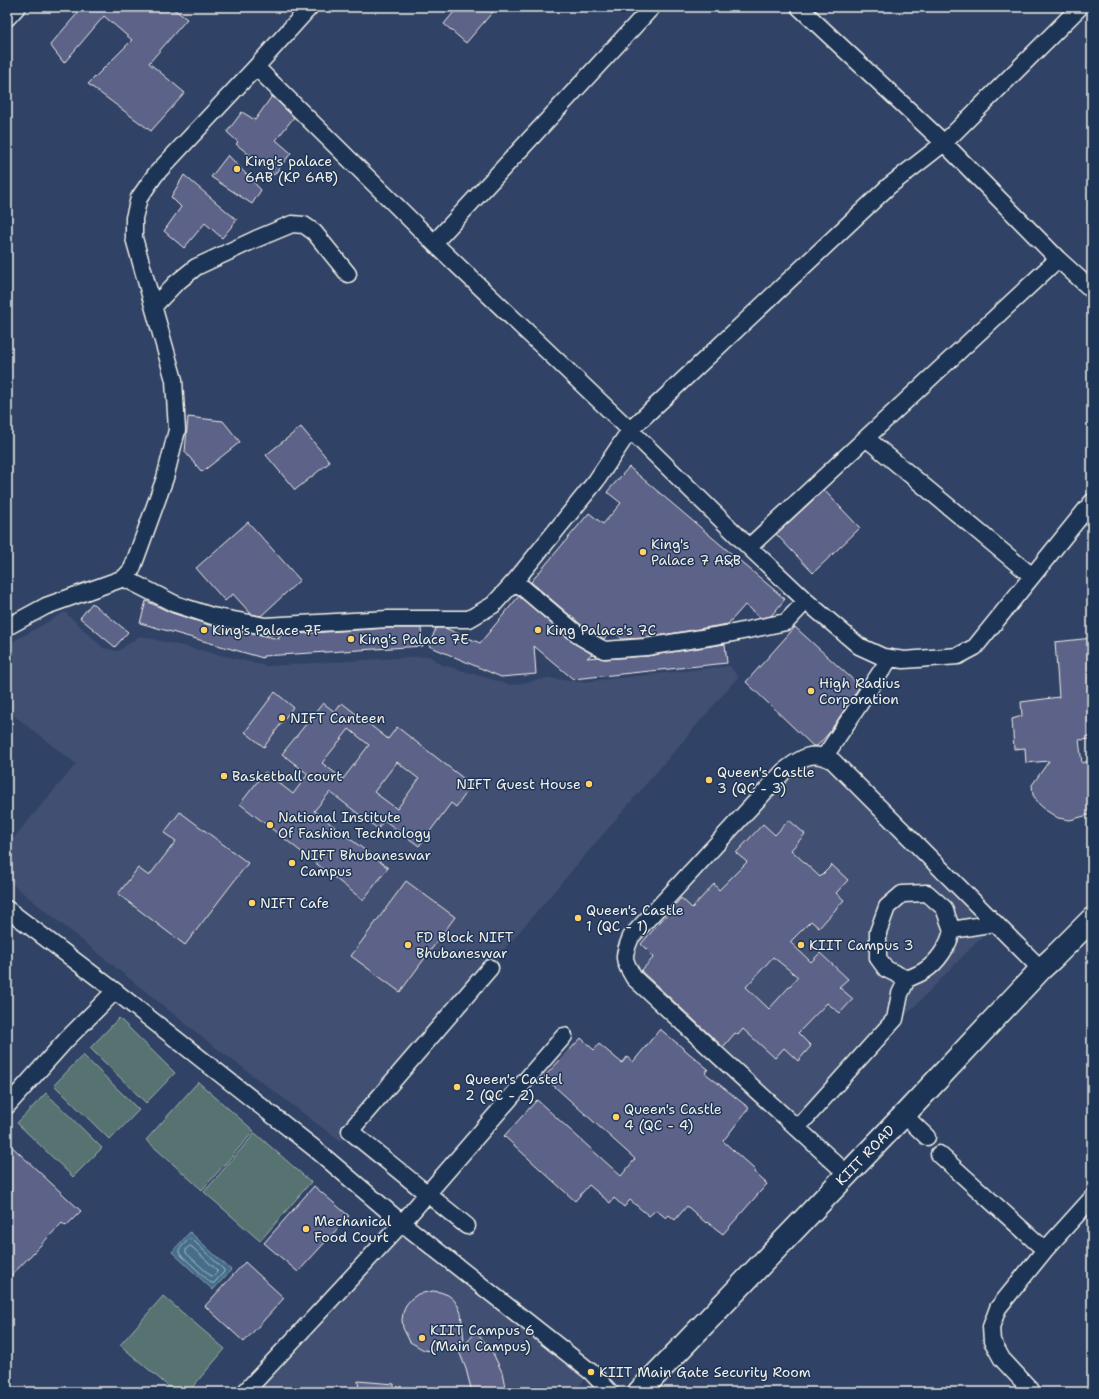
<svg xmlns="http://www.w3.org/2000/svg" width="1099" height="1399" viewBox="0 0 1099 1399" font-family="'Shantell Sans',sans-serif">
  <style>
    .built { fill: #414f72 }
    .green { fill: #567371; stroke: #a5b2ac }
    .water { fill: #446e8b; stroke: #8aa2b0 }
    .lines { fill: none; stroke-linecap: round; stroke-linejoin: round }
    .shore { stroke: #aebdc3; stroke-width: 1 }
    .building { fill: #5b6288; stroke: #f4f1e8; fill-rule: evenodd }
    .minor-casing { stroke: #f4f1e8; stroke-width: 19 }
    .secondary-casing { stroke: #f4f1e8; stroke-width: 25 }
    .minor { stroke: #1d3557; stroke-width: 16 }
    .secondary { stroke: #1d3557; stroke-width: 22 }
    .poi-dot { fill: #ffd166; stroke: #1d3557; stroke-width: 1.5 }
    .labels { text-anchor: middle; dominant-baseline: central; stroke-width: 3; stroke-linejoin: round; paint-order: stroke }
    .poi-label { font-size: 14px; fill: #f4f1e8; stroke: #1d3557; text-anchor: start }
    .street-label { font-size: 14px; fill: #f4f1e8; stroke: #1d3557 }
  </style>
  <rect width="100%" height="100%" fill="#304266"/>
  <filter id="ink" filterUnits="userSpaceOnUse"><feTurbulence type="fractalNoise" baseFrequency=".025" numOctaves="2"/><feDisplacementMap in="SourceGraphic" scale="8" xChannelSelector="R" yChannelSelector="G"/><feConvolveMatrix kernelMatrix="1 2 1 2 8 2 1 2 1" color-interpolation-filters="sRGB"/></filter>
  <g filter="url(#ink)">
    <path class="built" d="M65 612 103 648 118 651 140 636 267 666 429 656 440 664 511 685 549 678 581 682 730 666 738 677 340 1141 207 1041 7 880V846L76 764 7 710V645Z
      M825 756 995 923 797 1128 634 978 631 937 784 771Z
      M402 1223 591 1372 574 1392H245Z"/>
    <path class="green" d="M119 1018 175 1073 146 1103 90 1048Z
      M83 1055 139 1110 110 1140 54 1085Z
      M198 1082 254 1131 202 1190 146 1140Z
      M46 1093 102 1148 73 1177 17 1123Z
      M255 1133 311 1182 260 1241 204 1192Z
      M163 1296 225 1349 188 1392H175L120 1345Z"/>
    <path class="water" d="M190 1232 231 1270 213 1290 172 1252Z"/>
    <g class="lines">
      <path class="shore" d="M189 1239H192L224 1270V1272L214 1283H211L179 1253V1250Z
        M190 1246 192 1247 217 1270V1272L214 1276H211L186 1253V1250Z"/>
    </g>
    <path class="building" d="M83 7H171L187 19 149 63 185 93 151 131 88 84 132 40 104 16 64 63 50 45Z
      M458 7H497L466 43 444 24Z
      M272 96 294 117 276 140 291 153 274 175 236 144 238 142 227 132 242 112 255 120Z
      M228 155 261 190 252 204 211 177Z
      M184 175 237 220 222 238 205 223 184 248 164 231 181 207 171 197Z
      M188 417 223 421 240 442 202 472 185 452Z
      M301 427 330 462 295 490 266 455Z
      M629 467 785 599 771 616 761 618 745 605 728 624 645 638 622 639 612 630 604 639 586 629 531 582 589 513 603 524 621 503 607 492Z
      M824 490 860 528 813 573 776 534Z
      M248 522 300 580 261 616 251 614 233 594 225 601 196 568Z
      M519 596 575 644 592 654 587 658 598 657 605 659 647 656 725 644 727 663 573 679 534 646 536 674 501 677 429 646 436 628H445L480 643Z
      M146 601 172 613 209 625 243 632 241 634 252 633 279 639V635L388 628H421L423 646 263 656V658L140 623Z
      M92 603 128 632 115 647 80 618Z
      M795 627 860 686 829 733 817 746H813L746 682Z
      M1092 638V739L1079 740 1082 763 1092 760V814L1070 820 1058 818 1047 811 1039 804 1033 795 1032 785 1049 761 1026 763 1025 748 1014 749 1012 719 1022 716 1021 702 1059 697 1055 642Z
      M275 692 293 707 264 747 245 732Z
      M323 703 335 712 342 703 388 739 397 727 472 785 456 807 451 803 419 846 384 820 378 829 330 792 314 811 388 868 363 900 240 804 265 772 293 794 308 774 282 754ZM349 729 369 745 343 779 322 763ZM397 762 419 779 397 809 374 792Z
      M180 812 248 863 185 945 118 894 138 868 149 876 176 841 164 833Z
      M789 820 805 834 791 850 820 877 832 865 848 880 836 893 844 900 819 928 811 921 790 942 811 962 820 953 848 979 839 987 853 999 840 1013 827 1003 798 1033 811 1046 798 1061 784 1048 775 1058 743 1029 738 1035 735 1033 723 1047 641 971 654 957 641 944 681 898 692 908 714 884 719 890 747 862 736 853 763 824 775 835ZM773 957 798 977 769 1009 746 987Z
      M406 881 455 917 400 992 351 956Z
      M660 1029 708 1069 705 1073 749 1108 723 1141 755 1170 754 1172 767 1184 723 1234 707 1222 706 1223 687 1206 675 1220 669 1215 666 1218 656 1210 649 1216 630 1200 624 1207 614 1198 610 1203 589 1185 575 1201 504 1136 537 1100 621 1176 635 1159 544 1077 581 1038 594 1050 599 1044 622 1063 627 1057 633 1062Z
      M7 1142 81 1211 66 1226 62 1223 7 1280Z
      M314 1186 349 1216 298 1272 264 1243Z
      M245 1262 284 1298 244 1342 205 1306Z
      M433 1291 440 1292 448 1295 454 1300 458 1306 461 1313 464 1340 439 1350 432 1351 424 1350 410 1342 403 1328 402 1320 403 1313 406 1305 411 1299 418 1294Z
      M476 1332 491 1349 502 1372 506 1392H472L466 1369 459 1351Z
      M358 1381 394 1384V1392H359Z"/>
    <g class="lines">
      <defs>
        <path id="minor" d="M799 7 944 143 1058 259 1092 290
          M7 18 17 7
          M256 67 434 243 630 430 749 547 806 601 859 646 883 657 904 660 958 656 975 647 1092 502
          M434 243 652 7
          M154 306 175 284 196 267 256 239 292 224 304 225 314 232 348 274
          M866 438 1032 576
          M749 547 1058 259
          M124 578 175 604 212 616 265 626 388 619H469L493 605 515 581 596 481 630 430 889 186 944 143 1080 7
          M515 581 581 637 604 650 646 647 733 633 786 622 806 601
          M7 627 46 606 124 578 132 569 165 478 177 430 174 380 134 238V218L139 198 155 175 256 67 310 7
          M825 756 890 658
          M7 909 115 991 314 1148 402 1223 591 1372 610 1392
          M907 979 886 969 878 958V932L887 907 902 894 927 893 944 908 952 930
          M7 1106 67 1039 115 991
          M904 1115 927 1137
          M797 1128 895 1019 900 994 907 979C912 977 919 974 924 971 937 963 949 946 952 930L995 923
          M939 1154 1045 1250
          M847 1174 634 978C623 959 622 958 631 937L784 771C801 758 812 749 833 761L1041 969
          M467 1226 350 1131 490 968
          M1031 1390 1002 1359 992 1341 991 1327 998 1308 1045 1250 1092 1198
          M245 1392 402 1223 564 1036"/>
        <path id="secondary" d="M639 1392 904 1115 1041 969 1053 958 1092 919"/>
      </defs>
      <use href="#minor" class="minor-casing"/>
      <use href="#secondary" class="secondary-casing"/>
      <use href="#minor" class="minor"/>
      <use href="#secondary" class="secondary"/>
    </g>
  </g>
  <g class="poi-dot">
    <circle cx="237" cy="169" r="4"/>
    <circle cx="643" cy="552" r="4"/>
    <circle cx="204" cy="630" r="4"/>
    <circle cx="538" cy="630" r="4"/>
    <circle cx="351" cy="639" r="4"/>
    <circle cx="811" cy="691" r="4"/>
    <circle cx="282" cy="718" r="4"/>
    <circle cx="224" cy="776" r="4"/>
    <circle cx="709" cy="780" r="4"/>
    <circle cx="589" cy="784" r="4"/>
    <circle cx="270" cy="825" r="4"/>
    <circle cx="292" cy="863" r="4"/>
    <circle cx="252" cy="903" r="4"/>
    <circle cx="578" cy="918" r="4"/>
    <circle cx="408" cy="945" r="4"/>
    <circle cx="801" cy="945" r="4"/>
    <circle cx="457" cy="1087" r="4"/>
    <circle cx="616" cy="1117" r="4"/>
    <circle cx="306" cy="1229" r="4"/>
    <circle cx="422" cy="1338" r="4"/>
    <circle cx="591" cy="1372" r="4"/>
  </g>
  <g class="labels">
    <g class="poi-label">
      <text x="245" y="161">King's palace<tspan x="245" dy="16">6AB (KP 6AB)</tspan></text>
      <text x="651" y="544">King's<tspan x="651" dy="16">Palace 7 A&amp;B</tspan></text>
      <text x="212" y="630">King's Palace 7F</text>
      <text x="546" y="630">King Palace's 7C</text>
      <text x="359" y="639">King's Palace 7E</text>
      <text x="819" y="683">High Radius<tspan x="819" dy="16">Corporation</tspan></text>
      <text x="290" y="718">NIFT Canteen</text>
      <text x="717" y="772">Queen's Castle<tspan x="717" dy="16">3 (QC - 3)</tspan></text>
      <text x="232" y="776">Basketball court</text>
      <text x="581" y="784" text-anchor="end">NIFT Guest House</text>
      <text x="278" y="817">National Institute<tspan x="278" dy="16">Of Fashion Technology</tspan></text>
      <text x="300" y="855">NIFT Bhubaneswar<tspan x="300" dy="16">Campus</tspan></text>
      <text x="260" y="903">NIFT Cafe</text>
      <text x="586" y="910">Queen's Castle<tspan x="586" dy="16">1 (QC - 1)</tspan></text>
      <text x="416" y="937">FD Block NIFT<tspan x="416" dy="16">Bhubaneswar</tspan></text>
      <text x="809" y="945">KIIT Campus 3</text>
      <text x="465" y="1079">Queen's Castel<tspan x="465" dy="16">2 (QC - 2)</tspan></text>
      <text x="624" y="1109">Queen's Castle<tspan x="624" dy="16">4 (QC - 4)</tspan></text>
      <text x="314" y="1221">Mechanical<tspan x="314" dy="16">Food Court</tspan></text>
      <text x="430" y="1330">KIIT Campus 6<tspan x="430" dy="16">(Main Campus)</tspan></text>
      <text x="599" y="1372">KIIT Main Gate Security Room</text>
    </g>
    <g class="street-label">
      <text transform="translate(865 1155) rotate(-46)">KIIT ROAD</text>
    </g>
  </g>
  <rect width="1099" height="1399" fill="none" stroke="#1d3557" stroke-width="24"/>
  <rect x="12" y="12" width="1075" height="1375" fill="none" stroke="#f4f1e8" stroke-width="1.5" filter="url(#ink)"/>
</svg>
